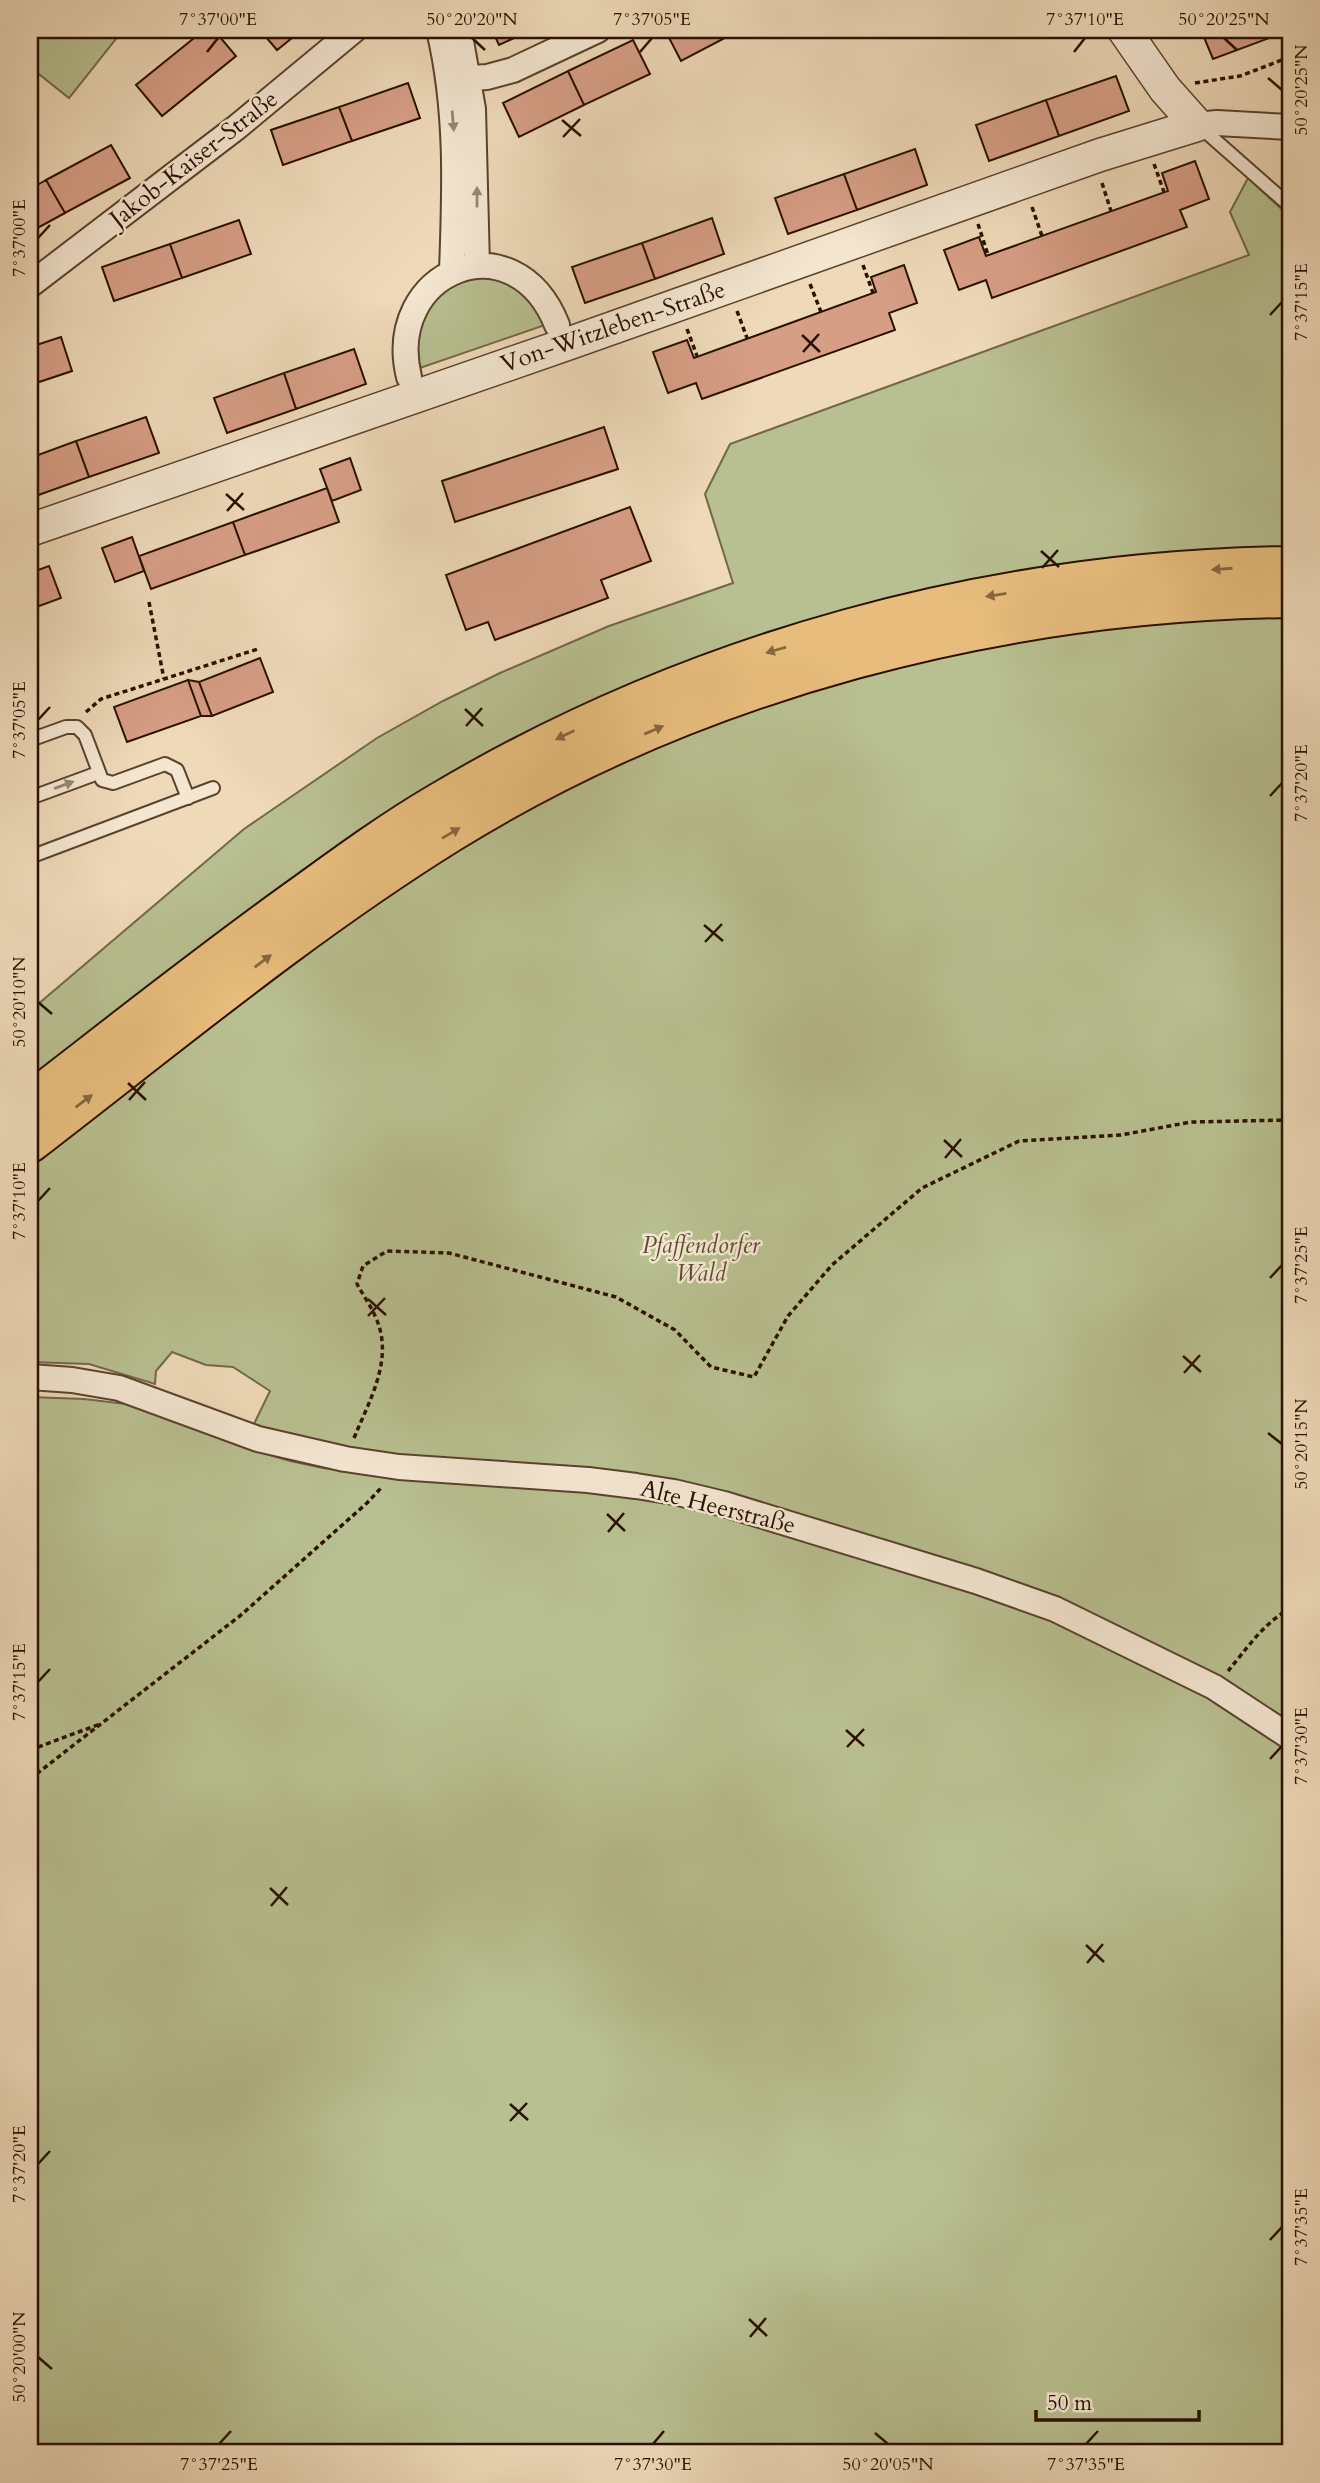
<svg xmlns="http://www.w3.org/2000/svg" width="1320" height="2483" viewBox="0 0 1320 2483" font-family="Cardo,serif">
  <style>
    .green { fill: #b8bf90; stroke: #716848; stroke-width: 2 }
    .building { fill: #d69e85; stroke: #2a1000; stroke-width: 2 }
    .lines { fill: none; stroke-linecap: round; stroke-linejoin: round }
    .service-casing { stroke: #5b422e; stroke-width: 16 }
    .minor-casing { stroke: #5b422e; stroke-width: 28 }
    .tertiary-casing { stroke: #5b422e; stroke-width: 35 }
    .trunk-casing { stroke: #2a1000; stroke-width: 42 }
    .path { stroke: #2a1000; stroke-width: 3.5; stroke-dasharray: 5 3.5; stroke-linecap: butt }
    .service { stroke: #f4e6d1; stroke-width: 12 }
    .minor { stroke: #f4e6d1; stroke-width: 24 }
    .tertiary { stroke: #f4e6d1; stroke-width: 32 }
    .trunk { stroke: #e7bc7c; stroke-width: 38 }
    .oneway { fill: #998673 }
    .oneway2 { fill: #88663e }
    .ticks { fill: none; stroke: #2a1000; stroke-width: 2.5 }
    .labels { text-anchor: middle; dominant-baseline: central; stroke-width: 5; stroke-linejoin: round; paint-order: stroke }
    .street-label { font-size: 24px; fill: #2a1000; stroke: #f4e6d1 }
    .park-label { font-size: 24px; font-style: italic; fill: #5c4d32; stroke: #f4e6d1 }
    .neatline { fill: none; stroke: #2a1000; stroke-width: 2.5 }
    .ticks-label { font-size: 18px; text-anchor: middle; fill: #2a1000 }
  </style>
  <rect width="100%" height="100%" fill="#eed9b8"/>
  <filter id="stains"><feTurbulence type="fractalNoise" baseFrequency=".00286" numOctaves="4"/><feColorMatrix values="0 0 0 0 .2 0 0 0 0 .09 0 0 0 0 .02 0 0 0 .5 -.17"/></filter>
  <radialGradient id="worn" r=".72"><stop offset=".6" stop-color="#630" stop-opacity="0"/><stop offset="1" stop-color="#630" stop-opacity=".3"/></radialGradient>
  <path class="green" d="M41 30H123L69 98 30 67V44Z
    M1248 178 1290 217V555L894 603 30 1088V1011L244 829 377 738 443 701 500 673 609 626 733 583 705 494 730 444 1249 255 1230 212Z
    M476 276C521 284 521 286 545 325L420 368 414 347 427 306 456 282Z
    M1290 605V1723L1248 1695 737 1497 397 1458 252 1428 270 1391 233 1367 206 1365 172 1352 156 1371 155 1384 89 1364 30 1362V1162L168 1051 458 842 640 748 894 656Z
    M30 1397 84 1399 126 1404 156 1411 257 1451 290 1461 323 1468 418 1480 637 1494 726 1512 1057 1619 1213 1694 1290 1747V2453H30Z"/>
  <path class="building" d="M204 30H214L236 56 162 116 136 85Z
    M260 30H302L277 50Z
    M492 30H531L499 45Z
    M665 30H740L681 61Z
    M1201 30H1278L1280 34 1213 59Z
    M633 40 650 74 584 105 568 71Z
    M568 71 584 105 519 137 503 103Z
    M1116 76 1129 111 1059 136 1046 100Z
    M408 83 420 118 352 141 339 107Z
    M1046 100 1059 136 989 161 976 125Z
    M339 107 352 141 283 165 271 130Z
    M111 145 130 178 65 213 46 180Z
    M915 149 927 185 857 210 844 174Z
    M1195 161 1209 199 1180 210 1187 227 992 298 986 280 959 290 944 250 979 237 986 256 1168 191 1162 173Z
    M844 174 857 210 788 234 775 198Z
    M46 180 65 213 30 232V189Z
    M712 218 724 254 655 279 642 243Z
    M239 220 251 254 182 278 170 244Z
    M642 243 655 279 585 303 572 267Z
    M170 244 182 278 114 301 102 267Z
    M904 265 917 303 889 313 895 330 702 399 696 383 668 393 653 352 687 340 694 358 876 292 871 277Z
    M61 337 72 371 30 385V347Z
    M354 349 366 384 296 409 284 373Z
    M284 373 296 409 227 433 214 398Z
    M146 417 159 453 89 477 76 441Z
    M604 427 618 469 455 522 442 481Z
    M76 441 89 477 30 498V458Z
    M350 458 361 490 332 501 320 469Z
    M327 488 339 522 245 555 233 522Z
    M630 507 651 561 601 580 608 598 495 640 488 622 466 630 446 575Z
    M233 522 245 555 151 589 139 556Z
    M132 537 144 571 115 582 102 548Z
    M49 566 61 598 31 609 30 573Z
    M260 658 273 692 212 716 199 682Z
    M188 680 199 682 212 716H201Z
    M188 680 201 716 127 742 114 707Z"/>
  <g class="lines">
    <defs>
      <path id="service" d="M1198 125 1290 206
        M30 740 66 727H77L85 735 102 780 113 783 165 764 177 770 188 798
        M30 798 98 773
        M30 857 213 788"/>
      <path id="minor" d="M439 30C458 110 455 189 452 271
        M459 30 473 109 477 266
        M455 79 487 77 513 70 598 30
        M1197 125 1217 123 1290 127
        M30 285 237 127 354 30
        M409 377C383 271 514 217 557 325
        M30 1377 72 1380 119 1388 258 1439 345 1459 399 1467 588 1480 636 1486 674 1492 724 1504 976 1581 1055 1609 1214 1687 1290 1737"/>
      <path id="tertiary" d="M30 530 570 343 1100 155 1197 125 1165 89 1124 30"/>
      <path id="trunk" d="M30 1102C121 1032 211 960 304 894 348 862 392 830 438 803 695 650 992 570 1290 566
        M30 1143C168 1037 302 925 450 833 699 679 999 602 1290 598"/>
    </defs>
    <use href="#service" class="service-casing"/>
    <use href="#minor" class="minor-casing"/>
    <use href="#tertiary" class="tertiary-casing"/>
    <use href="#trunk" class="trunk-casing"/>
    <path class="path" d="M1195 83 1240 76 1290 57
      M1154 164 1164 192
      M1102 183 1111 211
      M1032 207 1042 236
      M978 224 988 255
      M863 265 873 293
      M810 284 821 312
      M737 311 747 338
      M687 329 697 356
      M149 602 164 679
      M86 712 101 699 258 649
      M354 1438C370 1399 394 1359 376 1318 371 1306 363 1295 357 1284L363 1266 387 1251 449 1253 616 1297 675 1330 711 1367 754 1377 788 1316 832 1265 922 1188 1019 1141 1121 1135 1191 1122 1290 1120
      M1228 1671C1245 1651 1265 1621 1290 1609
      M30 1750 100 1724
      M30 1779 241 1615 367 1503 381 1488"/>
    <use href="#service" class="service"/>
    <use href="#minor" class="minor"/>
    <use href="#tertiary" class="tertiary"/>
    <use href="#trunk" class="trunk"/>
  </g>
  <defs><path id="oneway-solid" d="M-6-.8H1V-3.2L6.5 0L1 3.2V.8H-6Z" transform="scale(1.75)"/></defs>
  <g class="oneway">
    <use href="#oneway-solid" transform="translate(453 121) rotate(85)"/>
    <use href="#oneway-solid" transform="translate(477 197) rotate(-90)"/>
    <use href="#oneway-solid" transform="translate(64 785) rotate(-20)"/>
  </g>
  <g class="oneway2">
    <use href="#oneway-solid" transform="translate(1222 569) rotate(176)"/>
    <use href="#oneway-solid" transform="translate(996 595) rotate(171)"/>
    <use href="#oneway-solid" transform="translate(776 650) rotate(164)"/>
    <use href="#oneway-solid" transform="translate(654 730) rotate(-23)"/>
    <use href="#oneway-solid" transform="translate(565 735) rotate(154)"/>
    <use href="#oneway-solid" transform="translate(451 833) rotate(-31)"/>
    <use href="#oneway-solid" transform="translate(263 961) rotate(-37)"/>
    <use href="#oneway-solid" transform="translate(84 1101) rotate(-37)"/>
  </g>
  <path class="ticks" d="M472 38 485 50M1224 38 1237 50M207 52 218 38M640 52 652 38M1074 52 1085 38M1268 78 1282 90M562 120 581 136M563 137 580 119M38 238 50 225M1270 315 1282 302M802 335 820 352M803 352 819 334M226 494 244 510M227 511 243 493M1041 551 1059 567M1042 568 1058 550M465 709 483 726M38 720 50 707M466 726 482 708M1270 796 1282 783M704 925 723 941M705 942 722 924M38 1002 52 1014M128 1083 146 1100M129 1100 145 1082M944 1140 962 1157M945 1158 961 1139M38 1201 50 1188M1270 1278 1282 1265M368 1299 386 1315M368 1316 385 1298M1183 1356 1201 1372M1184 1373 1200 1355M1268 1433 1282 1444M607 1514 625 1531M608 1532 624 1513M38 1682 50 1669M846 1730 864 1746M847 1747 864 1729M1270 1759 1282 1746M270 1888 288 1905M271 1906 287 1887M1086 1945 1104 1962M1087 1963 1103 1944M510 2104 528 2120M510 2121 527 2103M38 2164 50 2151M1270 2240 1282 2227M749 2319 767 2336M750 2337 766 2318M38 2357 52 2369M875 2433 888 2444M219 2444 231 2431M653 2444 664 2431M1086 2444 1098 2431"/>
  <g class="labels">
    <g class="street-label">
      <text transform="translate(194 159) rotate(-38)">Jakob-Kaiser-Straße</text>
      <text transform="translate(613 327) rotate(-19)">Von-Witzleben-Straße</text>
      <text transform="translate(718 1507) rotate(14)">Alte Heerstraße</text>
    </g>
    <g class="park-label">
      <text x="701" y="1245">Pfaffendorfer<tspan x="701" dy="28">Wald</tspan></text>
    </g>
  </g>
  <rect width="1320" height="2483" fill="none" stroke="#eed9b8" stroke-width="77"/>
  <path d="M1036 2410v10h163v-10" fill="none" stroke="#2a1000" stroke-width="3.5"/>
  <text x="1047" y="2410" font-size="21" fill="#2a1000" stroke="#f4e6d1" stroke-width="5" paint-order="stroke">50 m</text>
  <rect x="38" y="38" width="1244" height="2406" class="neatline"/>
  <g class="ticks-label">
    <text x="218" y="25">7°37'00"E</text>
    <text x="472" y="25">50°20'20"N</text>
    <text x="652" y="25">7°37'05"E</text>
    <text x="1085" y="25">7°37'10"E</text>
    <text x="1224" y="25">50°20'25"N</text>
    <text transform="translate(1301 90) rotate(-90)" y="6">50°20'25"N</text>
    <text transform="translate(19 238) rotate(-90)" y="6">7°37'00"E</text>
    <text transform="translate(1301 302) rotate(-90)" y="6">7°37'15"E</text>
    <text transform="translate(19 720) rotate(-90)" y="6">7°37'05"E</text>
    <text transform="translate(1301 783) rotate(-90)" y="6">7°37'20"E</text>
    <text transform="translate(19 1002) rotate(-90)" y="6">50°20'10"N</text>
    <text transform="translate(19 1201) rotate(-90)" y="6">7°37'10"E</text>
    <text transform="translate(1301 1265) rotate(-90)" y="6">7°37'25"E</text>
    <text transform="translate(1301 1444) rotate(-90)" y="6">50°20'15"N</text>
    <text transform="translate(19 1682) rotate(-90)" y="6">7°37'15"E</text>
    <text transform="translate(1301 1746) rotate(-90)" y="6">7°37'30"E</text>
    <text transform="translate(19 2164) rotate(-90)" y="6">7°37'20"E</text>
    <text transform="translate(1301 2227) rotate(-90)" y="6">7°37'35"E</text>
    <text transform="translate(19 2357) rotate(-90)" y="6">50°20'00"N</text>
    <text x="219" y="2470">7°37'25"E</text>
    <text x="653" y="2470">7°37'30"E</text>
    <text x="888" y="2470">50°20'05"N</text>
    <text x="1086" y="2470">7°37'35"E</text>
  </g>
  <rect width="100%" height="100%" filter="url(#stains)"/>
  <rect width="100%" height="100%" fill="url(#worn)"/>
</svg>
